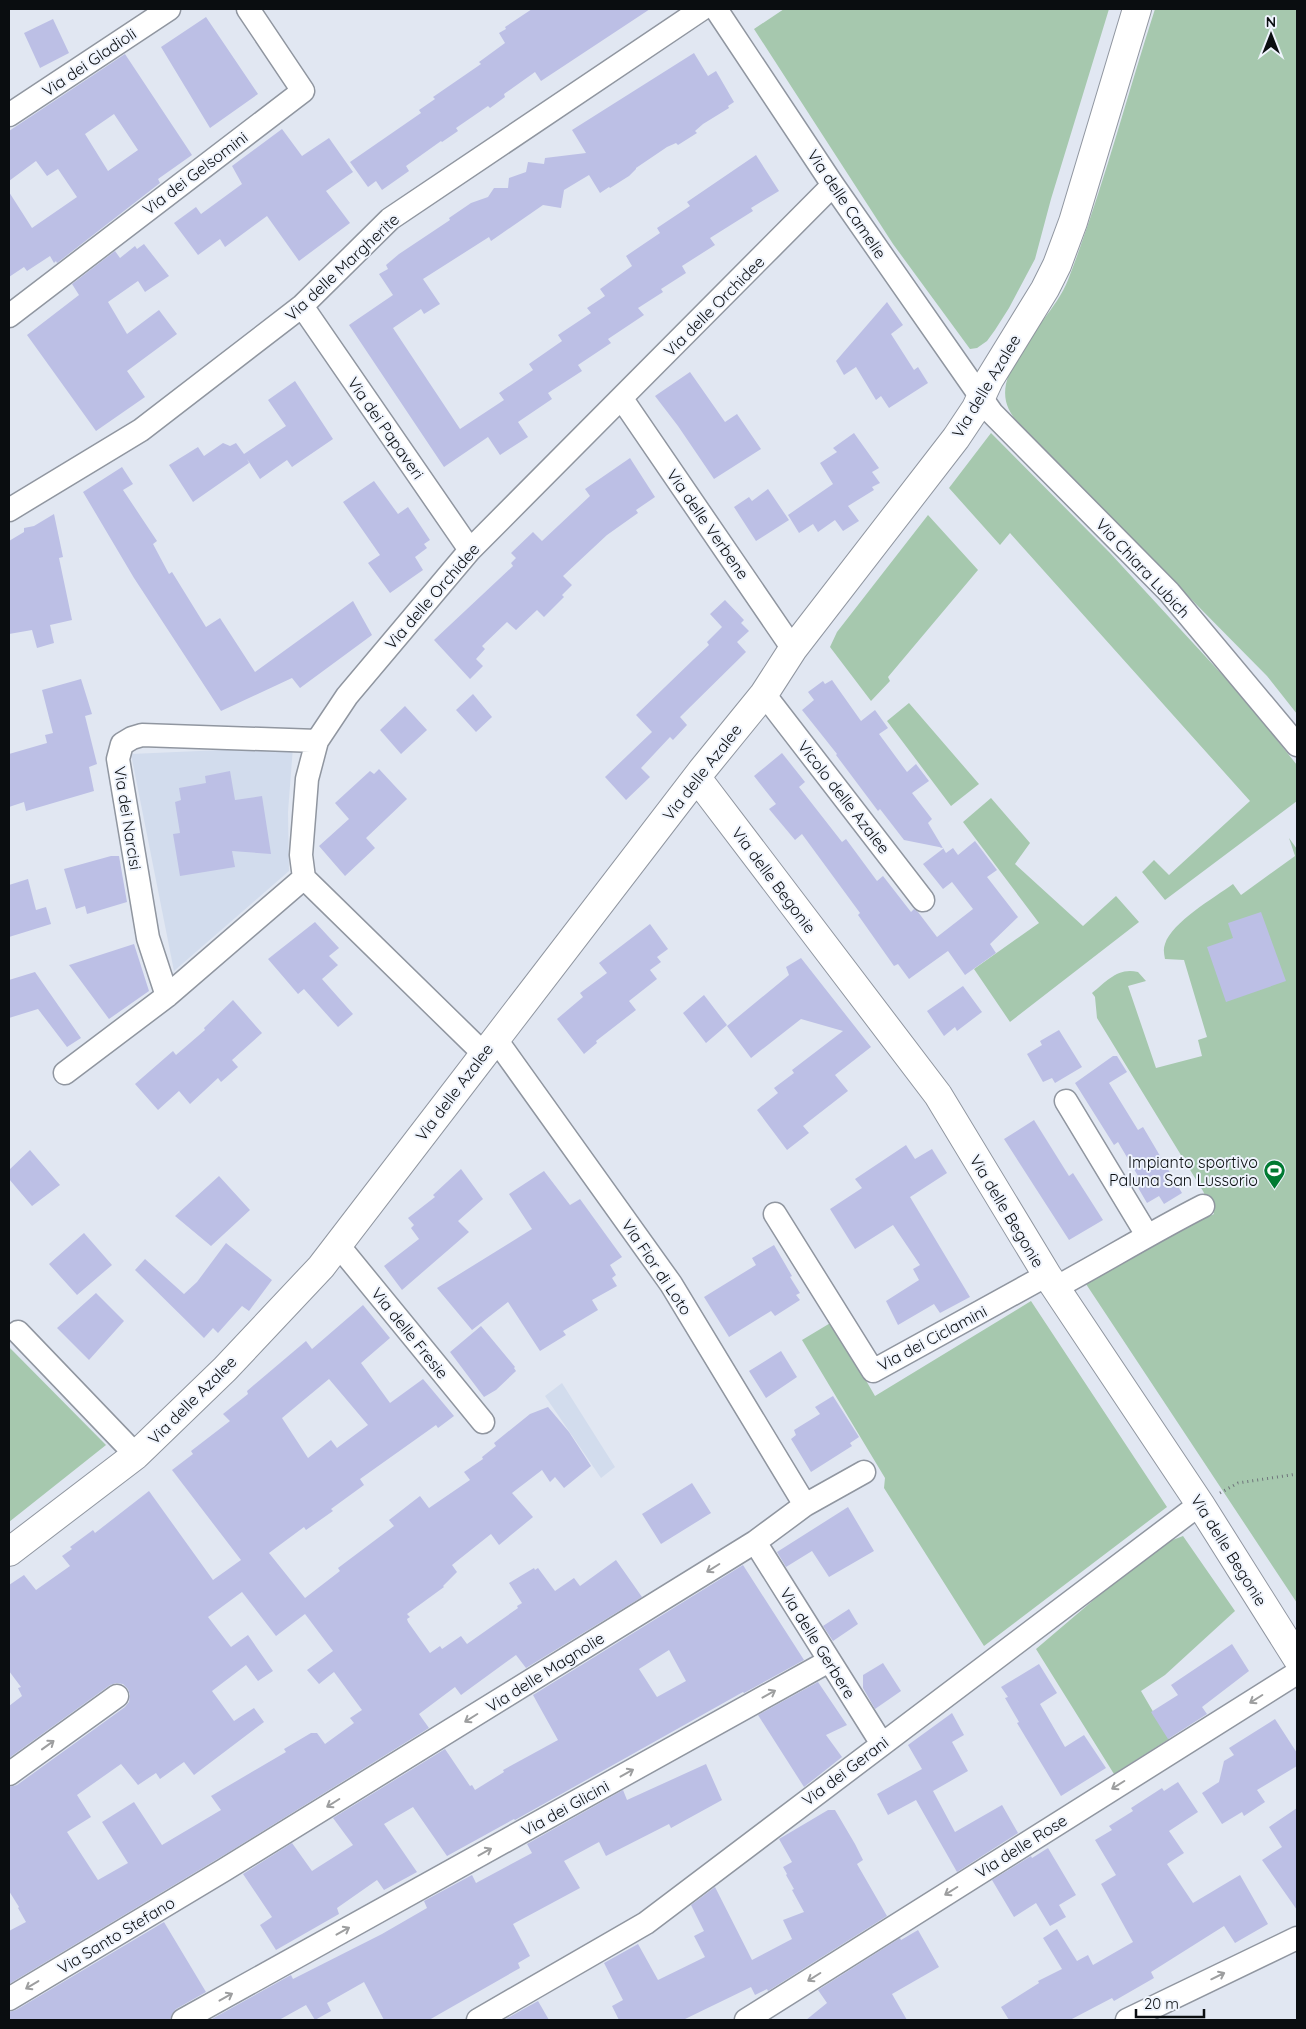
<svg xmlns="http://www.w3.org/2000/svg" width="1306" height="2029" viewBox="0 0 1306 2029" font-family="Quicksand,sans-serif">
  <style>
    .built { fill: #d2dced }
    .grass { fill: #a6c8ae }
    .building { fill: #bcbfe5; fill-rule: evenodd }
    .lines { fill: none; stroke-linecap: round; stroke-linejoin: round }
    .street-casing { stroke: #9096a0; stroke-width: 25 }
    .secondary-casing { stroke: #9096a0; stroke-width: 30 }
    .path { stroke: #6e737a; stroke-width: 3; stroke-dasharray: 1 4; stroke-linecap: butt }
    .street { stroke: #fff; stroke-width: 22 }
    .secondary { stroke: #fff; stroke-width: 28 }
    .oneway { stroke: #9d9e9f }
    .labels { text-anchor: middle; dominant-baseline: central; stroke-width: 4; stroke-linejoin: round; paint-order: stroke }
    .street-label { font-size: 16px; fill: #0a0d10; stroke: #eff4fd }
    .poi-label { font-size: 16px; fill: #0a0d10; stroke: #eff4fd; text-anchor: end }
  </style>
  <rect width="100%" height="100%" fill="#e1e7f2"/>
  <path class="built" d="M293 747 288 812 289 871 174 971 131 754Z
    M562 1383 615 1467 601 1478 545 1396Z"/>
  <path class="grass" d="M784 9H1109L1051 199 1035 259 1009 308 995 330 987 341 977 348 970 349 893 244 754 29Z
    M1155 9H1297V714L1267 676 1025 431C1012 416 1002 405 1006 384 1014 345 1053 317 1068 280 1102 192 1126 99 1155 9Z
    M991 433 1110 553 1241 695 1297 765V801L1165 900 1142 872 1154 860 1169 875 1250 801 1010 533 1000 545 949 488Z
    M928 515 978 570 888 677 890 681 871 701 830 647 837 632Z
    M909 703 979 784 951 806 887 721Z
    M991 798 1030 843 1015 864 1083 926 1116 896 1139 922 1010 1022 974 969 1039 923 963 822Z
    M1289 838 1297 849V1603L1086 1284 1147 1243 1214 1214 1203 1191 1097 1018 1095 997 1092 993C1107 981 1118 967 1138 972L1146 981 1128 986 1156 1068 1202 1056 1198 1040 1207 1037 1184 960 1165 959C1164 954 1163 949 1165 944 1172 922 1214 898 1233 884L1241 895 1295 856Z
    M1031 1301 1167 1507 984 1646 884 1488 885 1478 802 1340 832 1322 875 1396Z
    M9 1347 106 1445 9 1522Z
    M1183 1536 1235 1611 1165 1675 1141 1691 1169 1739 1114 1774 1036 1649 1157 1546Z"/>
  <path class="building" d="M532 9H650L541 81 535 72 504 94 505 97 490 108 488 106 456 128 458 131 442 142 441 141 406 166 409 171 382 190 376 181 368 187 350 162 421 113 419 110 435 99 433 97 481 64 479 62 505 43 499 33 506 29 505 27Z
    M206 17 258 94 210 128 161 47Z
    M53 19 69 53 40 68 24 33Z
    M694 53 708 76 716 71 734 102 728 106 729 108 703 124 695 131 697 133 678 145 676 143 667 147 636 168V169L629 176 610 188 609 187 600 193 589 175 564 190 561 208 543 205 491 241 489 237 423 279 440 304 424 314 421 309 393 328 460 429 504 400 499 393 533 370 529 364 562 341 558 335 591 313 587 308 605 296 600 289 632 266 626 256 660 233 657 228 690 206 687 202 756 155 779 191 751 208 753 211 710 238 715 245 682 266 686 273 661 289 663 292 638 308 644 315 608 339 611 343 578 365 582 371 548 393 552 399 518 422 528 437 500 455 488 437 444 467 349 325 393 295 379 274 388 269 386 265 399 254 450 220 449 218 471 203 488 197 494 188H508L509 178 526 172 528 162 544 164 545 158 586 153 572 130Z
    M125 54 192 155 158 179 160 183 57 263 56 261 54 263 50 256 27 271 24 267 9 277V192L32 228 77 197 58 169 47 176 36 161 9 181V131ZM114 114 138 150 108 171 85 134Z
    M282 129 302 156 329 138 353 172 326 191 350 223 299 261 267 216 225 247 220 239 198 255 174 223 196 207 201 214 242 184 232 166Z
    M144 244 169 276 145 292 138 281 108 302 127 334 159 310 177 334 127 371 145 397 96 431 27 335 79 295 72 284 115 251 120 258 135 246 137 249Z
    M887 302 903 325 891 334 914 370 918 367 928 383 889 408 881 396 876 400 856 367 844 375 836 361Z
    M690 372 725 422 737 414 761 449 714 479 678 426 655 396Z
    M295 381 333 439 292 467 287 460 260 479 247 459 249 463 193 502 169 465 198 447 204 456 223 443 230 446 236 443 244 454 286 426 268 400Z
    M854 433 879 468 872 472 880 483 872 487 874 490 848 506 859 521 843 531 835 520 818 532 813 524 799 533 788 515 833 484 820 463 837 452 833 448Z
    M630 458 655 497 636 510 638 513 607 535 563 576 572 585 562 595 564 597 544 617 537 610 516 630 507 622 482 646 485 649 476 659 483 666 470 679 434 640 513 566 511 563 516 558 511 553 533 532 542 541 590 496 585 489Z
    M122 467 133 484 123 490 157 541 153 544 169 574 172 572 206 627 220 618 255 672 353 601 372 635 300 688 292 678 221 711 134 578 83 492Z
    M374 481 398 514 408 507 430 540 424 544 427 548 415 557 423 570 390 593 368 563 380 555 343 502Z
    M768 489 789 520 756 541 734 507 749 497 752 501Z
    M54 514 63 557 59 558 72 620 50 625 54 643 37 648 32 630 9 634V541L24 532V528L34 526Z
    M725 600 744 620 741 623 749 631 737 642 746 652 680 717 687 725 673 740 670 737 641 768 650 777 626 800 605 777 652 732 636 715 694 659 709 645 707 642 722 627 710 614Z
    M81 679 92 714 85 716 97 764 89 767 94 791 26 811 24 802 9 807V754L47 743 45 735 53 733 42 690Z
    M832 680 861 721 875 710 888 728 879 734 907 772 916 764 929 781 912 793 932 819 928 823 946 853 953 848 958 855 975 841 997 870 987 877 1018 917 990 944 996 953 965 975 948 951 909 979 898 964 894 966 858 915 860 913 802 834 795 840 769 809 776 804 754 776 782 753 805 782 799 787 842 842 846 839 877 881 883 876 911 912 914 909 918 912 937 937 973 909 952 882 943 889 923 864 944 848 904 840 880 809 878 811 836 755 837 754 802 710 814 700 808 692 823 681 825 684Z
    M473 694 492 717 476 732 456 710Z
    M405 706 427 730 401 754 380 730Z
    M379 769 407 799 366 838 375 848 345 876 319 846 349 819 335 803 370 771 374 774Z
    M230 771 235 800 262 796 271 854 232 851 235 867 180 876 173 834 180 833 175 802 181 800 179 788 206 783 205 776Z
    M111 856H119L127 902 87 914 85 906 76 909 64 869Z
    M28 879 36 910 46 907 51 924 9 937V885Z
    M1261 912 1286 981 1226 1002 1207 947 1233 938 1228 923Z
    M315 922 339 948 329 956 338 965 322 979 353 1014 338 1027 304 989 298 994 268 959Z
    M650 924 668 949 657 957 661 962 650 970 657 979 629 1001 636 1010 596 1041 597 1043 584 1054 557 1019 583 997 580 993 607 973 599 963Z
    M134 944 149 991 109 1019 69 965Z
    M801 958 871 1047 835 1075 848 1091 803 1126 809 1133 787 1150 757 1110 778 1093 774 1088 794 1073 792 1070 843 1031 801 1019 751 1058 727 1026 789 975 786 967Z
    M35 972 81 1038 67 1047 38 1009 9 1018V980Z
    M963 986 982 1012 957 1031 955 1027 944 1036 927 1011Z
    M704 995 727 1025 706 1043 683 1013Z
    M233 1000 262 1033 232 1060 238 1067 221 1082 218 1078 190 1104 179 1091 158 1110 135 1084 173 1051 176 1055 205 1030 204 1028Z
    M1059 1030 1082 1067 1055 1083 1052 1078 1043 1082 1027 1054 1042 1045 1040 1041Z
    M1113 1056H1117L1127 1072 1109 1083 1138 1130 1143 1127 1182 1193 1164 1204 1159 1196 1147 1203 1133 1179 1138 1176 1118 1142 1114 1145 1075 1083Z
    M1034 1120 1069 1176 1073 1173 1103 1220 1069 1240 1004 1139Z
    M906 1145 915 1159 932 1149 947 1173 910 1197 970 1297 940 1313 934 1304 898 1325 886 1301 919 1280 913 1269 920 1265 893 1225 855 1249 830 1209 862 1188 855 1179Z
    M30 1150 60 1185 32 1206 9 1179V1170Z
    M461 1169 483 1199 458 1221 469 1232 402 1290 384 1266 419 1239 411 1228 414 1225 408 1218 435 1197 433 1195Z
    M544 1171 570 1205 580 1199 622 1257 610 1265 616 1275 612 1278 617 1286 592 1300 598 1310 563 1331 566 1335 540 1351 508 1302 472 1330 437 1288 532 1229 509 1194Z
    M219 1176 250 1210 211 1246 175 1216Z
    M84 1233 112 1265 77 1295 49 1264Z
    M226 1243 272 1280 249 1311 242 1306 218 1333 213 1328 204 1338 135 1270 145 1259 184 1294 197 1282Z
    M774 1245 792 1276 790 1277 800 1293 796 1295 800 1300 775 1316 771 1311 729 1337 704 1297 756 1265 752 1258Z
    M96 1293 124 1321 89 1360 57 1328Z
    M363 1305 390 1338 361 1363 390 1403 423 1379 454 1416 438 1428 436 1425 360 1479 364 1485 331 1509 333 1511 306 1530 304 1527 269 1553 305 1598 340 1571 338 1568 394 1526 389 1520 420 1496 429 1508 470 1480 464 1472 483 1459 482 1457 496 1446 494 1443 530 1414 548 1407 569 1432 591 1466 564 1488 555 1477 550 1482 542 1470 512 1493 533 1517 499 1545 491 1534 452 1565 457 1572 443 1586 444 1587 407 1614 410 1617 407 1619 408 1622 430 1653 440 1646 442 1649 461 1636 467 1644 518 1608 517 1606 522 1603 509 1583 534 1568 535 1570 538 1568 555 1591 574 1578 580 1586 616 1560 642 1597 526 1668 516 1655 461 1695 455 1687 419 1714 429 1728 229 1852 9 1984V1931L26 1922 18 1908 19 1907 9 1891V1787L17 1785 125 1707 129 1702 130 1695 128 1689 123 1684 116 1683 110 1685 9 1758V1706L22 1696 18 1688 21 1687 9 1671V1585L24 1575 36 1590 70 1566 62 1556 72 1549 70 1547 93 1530 95 1533 149 1491 213 1580 241 1560 172 1470 193 1454 191 1451 230 1421 223 1414 248 1394 247 1391 306 1341 312 1349ZM329 1379 368 1425 337 1448 331 1440 308 1458 282 1418ZM242 1592 276 1636 305 1614 333 1651 307 1670 319 1684 334 1672 362 1710 350 1718 354 1723 325 1744 317 1733H311L284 1749 286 1752 211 1796 221 1810 162 1845 134 1802 102 1822 128 1863 98 1880 67 1832 91 1817 77 1795 121 1764 138 1785 156 1773 160 1779 184 1762 194 1775 264 1722 254 1708 234 1721 212 1691 246 1665 258 1681 273 1671 248 1635 231 1647 208 1617Z
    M481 1326 515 1367 514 1368 516 1371 496 1390 484 1397 450 1352Z
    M781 1351 797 1377 766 1398 749 1371Z
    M833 1396 859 1437 850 1443 852 1446 811 1472 791 1439 796 1435 794 1430 820 1414 815 1407Z
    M692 1483 711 1513 661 1544 642 1514Z
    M848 1507 874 1551 829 1577 812 1551 786 1567 777 1552Z
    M743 1565 804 1660 744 1693 743 1692 515 1820 514 1819 447 1856 413 1807 384 1824 417 1872 384 1890 377 1880 337 1908 339 1914 276 1950 260 1925 272 1917 243 1874 292 1843 312 1871 353 1845 333 1818 445 1749 470 1786 472 1785 475 1790 504 1772 503 1770 558 1740 533 1695ZM669 1650 686 1681 657 1697 639 1669Z
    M849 1609 858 1624 833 1641 823 1626Z
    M1232 1644 1249 1671 1202 1707 1207 1714 1168 1739 1151 1712 1178 1695 1171 1685Z
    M883 1663 901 1691 875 1709 863 1688V1675Z
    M1039 1664 1057 1693 1040 1704 1065 1747 1084 1735 1106 1768 1061 1796 1017 1723 1019 1722 1005 1698 1008 1697 1001 1687Z
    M818 1682 847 1725 826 1735 842 1757 804 1787 758 1715Z
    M952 1713 964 1735 952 1742 968 1771 933 1791 955 1832 1002 1805 1018 1833 957 1872 916 1800 888 1815 877 1794 922 1769 908 1745Z
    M1275 1719 1297 1753V1766L1257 1790 1265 1802 1244 1816 1242 1812 1222 1824 1202 1793 1219 1782 1224 1761 1234 1755 1229 1748Z
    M706 1764 722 1800 671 1828 669 1824 606 1856 599 1842 564 1861 580 1888 513 1924 530 1956 518 1963 520 1968 429 2020H384L364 1982 327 2003 331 2011 315 2020 306 2005 279 2020H210L291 1975 293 1979 382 1934 427 1908 424 1901 472 1875 476 1883 532 1853 527 1844 623 1790 627 1800Z
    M1178 1782 1198 1812 1169 1831 1184 1853 1167 1864 1193 1903 1240 1875 1268 1924 1235 1943 1224 1926 1151 1972 1154 1978 1114 2001 1112 1998 1070 2020H1009L1001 2007 1039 1983 1038 1981 1062 1969 1043 1938 1057 1929 1077 1961 1088 1955 1093 1965 1133 1942 1101 1884 1116 1875 1095 1840 1112 1830 1109 1826 1133 1811 1131 1808 1162 1788 1164 1791Z
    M1297 1808V1910L1262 1860 1282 1847 1269 1827Z
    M828 1810H835L855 1844 863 1860 857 1864 887 1916 768 1991 767 1989 755 1995 751 1987 683 2020H619L612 2006 623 2000 604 1963 638 1944 658 1980 705 1957 694 1936 704 1931 691 1905 715 1887 752 1960 792 1939 783 1920 804 1912 792 1890 794 1889 786 1875 787 1874 783 1867 792 1862 779 1839Z
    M1048 1848 1076 1895 1059 1905 1066 1917 1050 1926 1036 1903 1014 1917 992 1880 1031 1856 1032 1858Z
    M164 1922 206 1992 176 2009 172 2014 170 2020H9V2012L16 2010Z
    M918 1930 939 1967 892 1994 907 2020H806L827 2003 818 1990 900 1938 901 1940Z
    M538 2001 549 2020H504Z"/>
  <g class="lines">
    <defs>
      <path id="street" d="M716 9 833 185 992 413 1169 592 1297 745
        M9 115 169 9
        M302 306 470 550
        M9 316 303 91 248 9
        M622 399 793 649
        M9 510 141 430 302 306 390 219 702 9
        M764 694 923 900
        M167 996 148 938 118 759 122 744 132 738 142 735 317 741
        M495 1038 671 1284 805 1505
        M484 1054 304 878 301 855 307 779 317 741 347 696 470 550 833 185
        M65 1073 167 996 304 878
        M1066 1101 1147 1235
        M775 1214 873 1371 1047 1275
        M338 1245 483 1422
        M1055 1288C1105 1261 1152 1232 1203 1206
        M18 1332 136 1455
        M755 1542 882 1744
        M9 1774 117 1696
        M9 1999 224 1870 755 1542 805 1505 864 1472
        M183 2020 829 1661
        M478 2020 646 1923 1200 1504
        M746 2020 1297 1673
        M1127 2020 1297 1938"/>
      <path id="secondary" d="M697 778 938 1095 1047 1275 1200 1504 1297 1658
        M9 1552 136 1455 225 1369 321 1267 703 769 764 694 793 649 956 438 976 408 989 380 1045 289 1057 265 1073 222 1137 9"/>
    </defs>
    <use href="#street" class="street-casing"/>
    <use href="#secondary" class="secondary-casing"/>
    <path class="path" d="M1220 1493 1238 1483 1297 1474"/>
    <use href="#street" class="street"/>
    <use href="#secondary" class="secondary"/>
  </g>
  <defs><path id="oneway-shaft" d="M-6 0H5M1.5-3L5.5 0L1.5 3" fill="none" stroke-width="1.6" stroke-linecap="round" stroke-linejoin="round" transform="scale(1.25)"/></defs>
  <g class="oneway">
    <use href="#oneway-shaft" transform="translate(713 1568) rotate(148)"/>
    <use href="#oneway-shaft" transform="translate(769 1694) rotate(-29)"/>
    <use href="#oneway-shaft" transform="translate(1256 1699) rotate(148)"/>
    <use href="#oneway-shaft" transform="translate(471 1718) rotate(148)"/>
    <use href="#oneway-shaft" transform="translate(48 1745) rotate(-36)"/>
    <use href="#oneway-shaft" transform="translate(627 1773) rotate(-29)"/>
    <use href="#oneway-shaft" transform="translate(1118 1785) rotate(148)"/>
    <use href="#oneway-shaft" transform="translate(333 1803) rotate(148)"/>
    <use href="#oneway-shaft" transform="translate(485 1852) rotate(-29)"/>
    <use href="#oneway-shaft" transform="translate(951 1891) rotate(148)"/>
    <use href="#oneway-shaft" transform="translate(343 1931) rotate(-29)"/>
    <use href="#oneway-shaft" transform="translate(1218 1976) rotate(-26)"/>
    <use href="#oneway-shaft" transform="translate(814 1977) rotate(148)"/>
    <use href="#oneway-shaft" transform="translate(32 1985) rotate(149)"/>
    <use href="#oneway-shaft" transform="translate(226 1997) rotate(-29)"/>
  </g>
  <defs>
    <symbol id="stadium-pin" viewBox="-11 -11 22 30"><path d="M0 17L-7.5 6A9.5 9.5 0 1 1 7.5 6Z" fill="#007a32" stroke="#eff4fd"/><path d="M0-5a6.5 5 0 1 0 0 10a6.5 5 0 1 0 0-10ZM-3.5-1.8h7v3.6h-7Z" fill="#fff"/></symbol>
  </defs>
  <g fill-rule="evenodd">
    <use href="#stadium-pin" x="1262" y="1158" width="25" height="34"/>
  </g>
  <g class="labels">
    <g class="street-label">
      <text transform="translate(89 62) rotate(-34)">Via dei Gladioli</text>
      <text transform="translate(195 173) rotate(-37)">Via dei Gelsomini</text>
      <text transform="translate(847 204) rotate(56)">Via delle Camelie</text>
      <text transform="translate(342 267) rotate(-43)">Via delle Margherite</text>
      <text transform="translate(714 306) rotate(-45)">Via delle Orchidee</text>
      <text transform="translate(986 386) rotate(-59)">Via delle Azalee</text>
      <text transform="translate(386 428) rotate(55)">Via dei Papaveri</text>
      <text transform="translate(708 524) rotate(55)">Via delle Verbene</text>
      <text transform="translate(1143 568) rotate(47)">Via Chiara Lubich</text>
      <text transform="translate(432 596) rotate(-49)">Via delle Orchidee</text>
      <text transform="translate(702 772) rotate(-52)">Via delle Azalee</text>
      <text transform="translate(844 797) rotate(52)">Vicolo delle Azalee</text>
      <text transform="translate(128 818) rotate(81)">Via dei Narcisi</text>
      <text transform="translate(774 880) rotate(53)">Via delle Begonie</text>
      <text transform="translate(454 1092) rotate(-53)">Via delle Azalee</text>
      <text transform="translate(1007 1211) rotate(59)">Via delle Begonie</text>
      <text transform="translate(657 1267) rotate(56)">Via Fior di Loto</text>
      <text transform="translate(410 1333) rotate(51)">Via delle Fresie</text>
      <text transform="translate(932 1338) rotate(-28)">Via dei Ciclamini</text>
      <text transform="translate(192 1400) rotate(-45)">Via delle Azalee</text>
      <text transform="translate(1229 1550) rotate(58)">Via delle Begonie</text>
      <text transform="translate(818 1643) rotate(58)">Via delle Gerbere</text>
      <text transform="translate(545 1672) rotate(-32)">Via delle Magnolie</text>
      <text transform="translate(845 1771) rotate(-37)">Via dei Gerani</text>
      <text transform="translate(565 1808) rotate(-29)">Via dei Glicini</text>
      <text transform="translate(1021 1846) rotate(-32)">Via delle Rose</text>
      <text transform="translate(116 1935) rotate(-31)">Via Santo Stefano</text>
    </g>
    <g class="poi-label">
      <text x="1258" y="1162">Impianto sportivo<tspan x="1258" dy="18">Paluna San Lussorio</tspan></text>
    </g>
  </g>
  <rect width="1306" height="2029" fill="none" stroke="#0a0d10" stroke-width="20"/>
  <g transform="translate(1271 35)" stroke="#eff4fd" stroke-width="4" paint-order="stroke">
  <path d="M0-4L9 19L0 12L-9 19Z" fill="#0a0d10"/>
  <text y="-8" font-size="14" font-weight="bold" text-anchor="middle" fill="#0a0d10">N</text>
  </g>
  <path d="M1136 2009v8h68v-8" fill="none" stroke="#0a0d10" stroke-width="2.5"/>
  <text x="1144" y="2009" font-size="15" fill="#0a0d10" stroke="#eff4fd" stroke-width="4" paint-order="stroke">20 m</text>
</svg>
